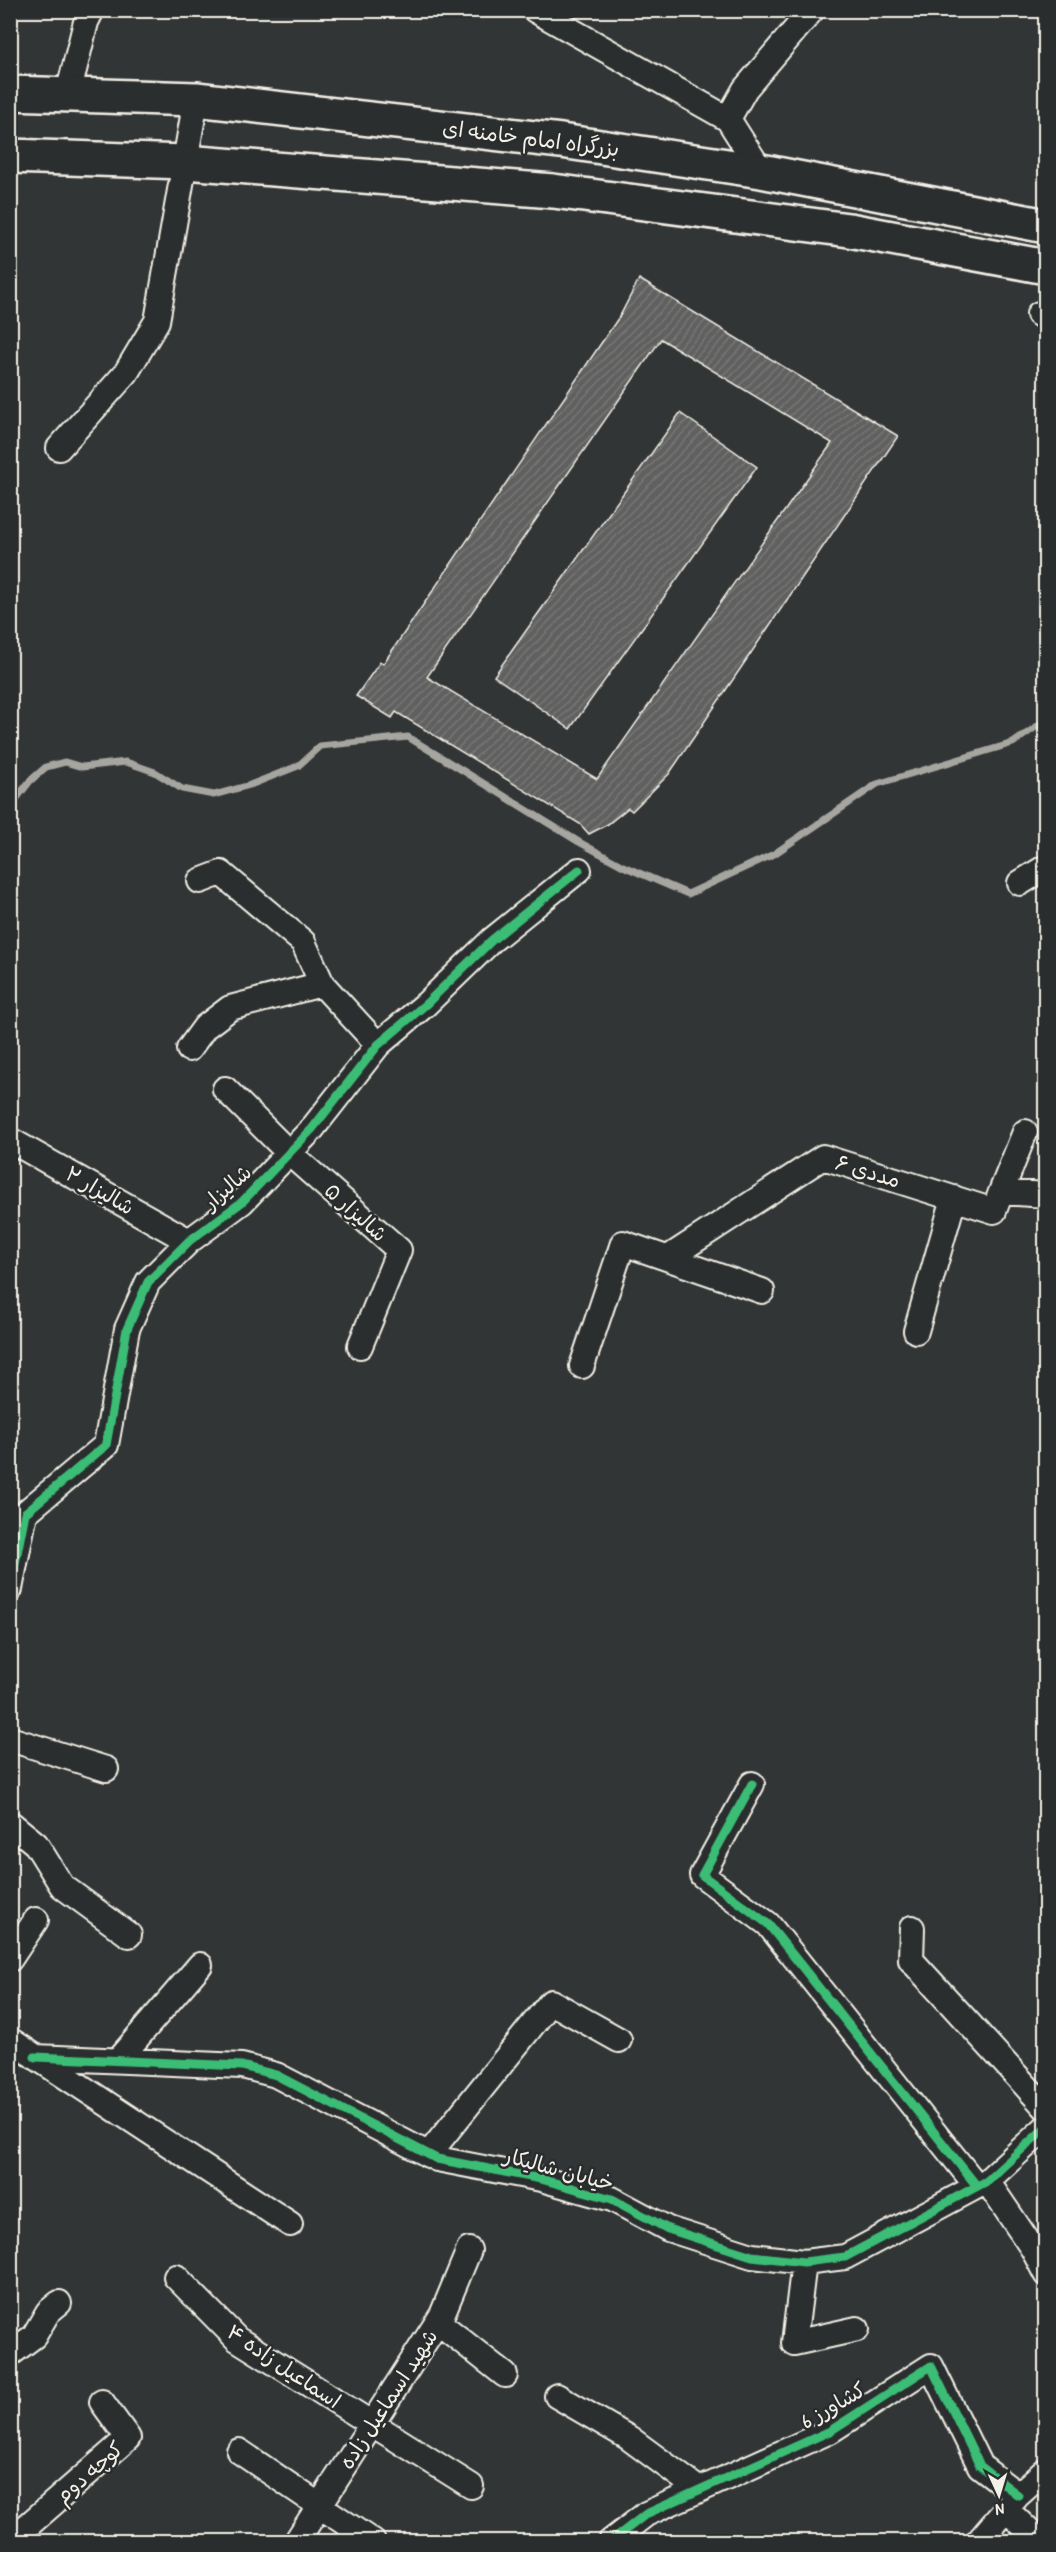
<svg xmlns="http://www.w3.org/2000/svg" width="1056" height="2552" viewBox="0 0 1056 2552" font-family="'Patrick Hand','Playpen Sans Arabic',sans-serif">
  <style>
    .lines { fill: none; stroke-linecap: round; stroke-linejoin: round }
    .stream { stroke: #a6a5a0; stroke-width: 7 }
    .building { fill: url(#building-hatch); stroke: #f4f1e8; stroke-width: 1.5; fill-rule: evenodd }
    .minor-casing { stroke: #f4f1e8; stroke-width: 28 }
    .highway-casing { stroke: #f4f1e8; stroke-width: 38 }
    .minor { stroke: #2a2d2e; stroke-width: 24 }
    .highway { stroke: #2a2d2e; stroke-width: 33 }
    .cycleway-casing { stroke: #2a2d2e; stroke-width: 13 }
    .cycleway { stroke: #3abd76; stroke-width: 9 }
    .labels { text-anchor: middle; dominant-baseline: central; stroke-width: 5; stroke-linejoin: round; paint-order: stroke }
    .street-label { font-size: 21px; fill: #f4f1e8; stroke: #2a2d2e }
  </style>
  <defs>
    <pattern id="building-hatch" width="6" height="6" patternUnits="userSpaceOnUse" patternTransform="scale(1.5)"><rect width="6" height="6" fill="#5f605f"/><path d="M-1 1l2-2M0 6l6-6M5 7l2-2" fill="none" stroke="#777776"/></pattern>
  </defs>
  <rect width="100%" height="100%" fill="#323535"/>
  <filter id="ink" filterUnits="userSpaceOnUse"><feTurbulence type="fractalNoise" baseFrequency=".0167" numOctaves="2"/><feDisplacementMap in="SourceGraphic" scale="12" xChannelSelector="R" yChannelSelector="G"/><feConvolveMatrix kernelMatrix="1 2 1 2 8 2 1 2 1" color-interpolation-filters="sRGB"/></filter>
  <g filter="url(#ink)">
    <g class="lines">
      <path class="stream" d="M10 807 30 781 46 767 65 762 82 767 126 762 155 772 182 789 214 795 250 785 298 766 320 746 408 737 579 842 623 866 688 894 774 854 877 784 1013 743 1046 720"/>
    </g>
    <path class="building" d="M639 279 898 436 669 774 632 811 628 808 608 824 589 834 580 824 396 712 392 718 356 696 380 662 383 664 621 314ZM661 339 832 443 597 779 427 677Z
      M680 413 757 467 570 729 494 676Z"/>
    <g class="lines">
      <defs>
        <path id="minor" d="M535 10 728 119 761 171
          M68 94 86 22 92 10
          M728 119 745 89 812 10
          M1039 314 1046 318
          M59 448 126 373 157 321 196 99
          M200 881 221 873 303 942 322 984 378 1045
          M1020 883 1046 867
          M189 1049 205 1027 230 1008 322 984
          M225 1089 289 1153 399 1250 360 1346
          M10 1140 189 1241
          M1001 1192 1025 1132
          M668 1258 823 1157 994 1211 1001 1192 1046 1195
          M916 1331 954 1198
          M582 1366 623 1243 762 1291
          M10 1589 25 1513 106 1445 127 1329 148 1282 189 1241 242 1202 312 1129 378 1045 426 1004 492 940 579 870
          M10 1739 106 1769
          M752 1784 702 1875 768 1924 976 2185
          M10 1823 36 1844 62 1886 129 1935
          M912 1928 911 1960 1046 2108
          M10 1959 36 1920
          M10 2040 290 2224
          M35 2057 242 2066 276 2075 437 2159 541 2179 612 2199 668 2229 752 2256 804 2262 845 2257 987 2181 1046 2127
          M118 2060 200 1965
          M428 2155 551 2002 619 2040
          M987 2181 1033 2249 1046 2274
          M804 2262 794 2343 857 2329
          M176 2277 237 2339 471 2486
          M438 2322 505 2375
          M10 2354 34 2336 48 2312 59 2303
          M557 2396 629 2438 698 2489
          M239 2451 373 2542
          M1006 2509 1040 2542
          M17 2535 128 2438 102 2402
          M296 2542 442 2315 469 2250
          M610 2542 646 2514 830 2431 931 2366 980 2466 1018 2495
          M978 2542 1018 2495 1046 2470"/>
        <path id="highway" d="M10 93 196 99 561 141 761 171 1046 226
          M10 156 185 162 553 191 849 230 1046 267"/>
      </defs>
      <use href="#minor" class="minor-casing"/>
      <use href="#highway" class="highway-casing"/>
      <use href="#minor" class="minor"/>
      <use href="#highway" class="highway"/>
      <defs>
        <path id="cycleway" d="M10 1589 25 1513 106 1445 127 1329 148 1282 189 1241 242 1202 312 1129 378 1045 426 1004 492 940 579 870
          M752 1784 702 1875 768 1924 976 2185
          M35 2057 242 2066 276 2075 437 2159 541 2179 612 2199 668 2229 752 2256 804 2262 845 2257 987 2181 1046 2127
          M610 2542 646 2514 830 2431 931 2366 980 2466 1018 2495"/>
      </defs>
      <use href="#cycleway" class="cycleway-casing"/>
      <use href="#cycleway" class="cycleway"/>
    </g>
  </g>
  <g class="labels">
    <g class="street-label">
      <text transform="translate(531 138) rotate(7)">بزرگراه امام خامنه ای</text>
      <text transform="translate(868 1171) rotate(17)">مددی ۶</text>
      <text transform="translate(227 1187) rotate(-41)">شالیزار</text>
      <text transform="translate(100 1190) rotate(30)">شالیزار ۲</text>
      <text transform="translate(356 1212) rotate(42)">شالیزار ۵</text>
      <text transform="translate(559 2169) rotate(15)">خیابان شالیکار</text>
      <text transform="translate(284 2366) rotate(34)">اسماعیل زاده ۴</text>
      <text transform="translate(388 2399) rotate(-57)">شهید اسماعیل زاده</text>
      <text transform="translate(833 2405) rotate(-30)">کشاورز 6</text>
      <text transform="translate(89 2472) rotate(-41)">کوچه دوم</text>
    </g>
  </g>
  <rect width="1056" height="2552" fill="none" stroke="#2a2d2e" stroke-width="36"/>
  <rect x="18" y="18" width="1020" height="2516" fill="none" stroke="#f4f1e8" stroke-width="2" filter="url(#ink)"/>
  <g transform="translate(999 2495) rotate(176)" stroke="#2a2d2e" stroke-width="4.5" paint-order="stroke">
  <path d="M0-4.5L10 22L0 15L-10 22Z" fill="#f4f1e8"/>
  <text y="-9" font-size="16" font-weight="bold" text-anchor="middle" fill="#f4f1e8">N</text>
  </g>
</svg>
